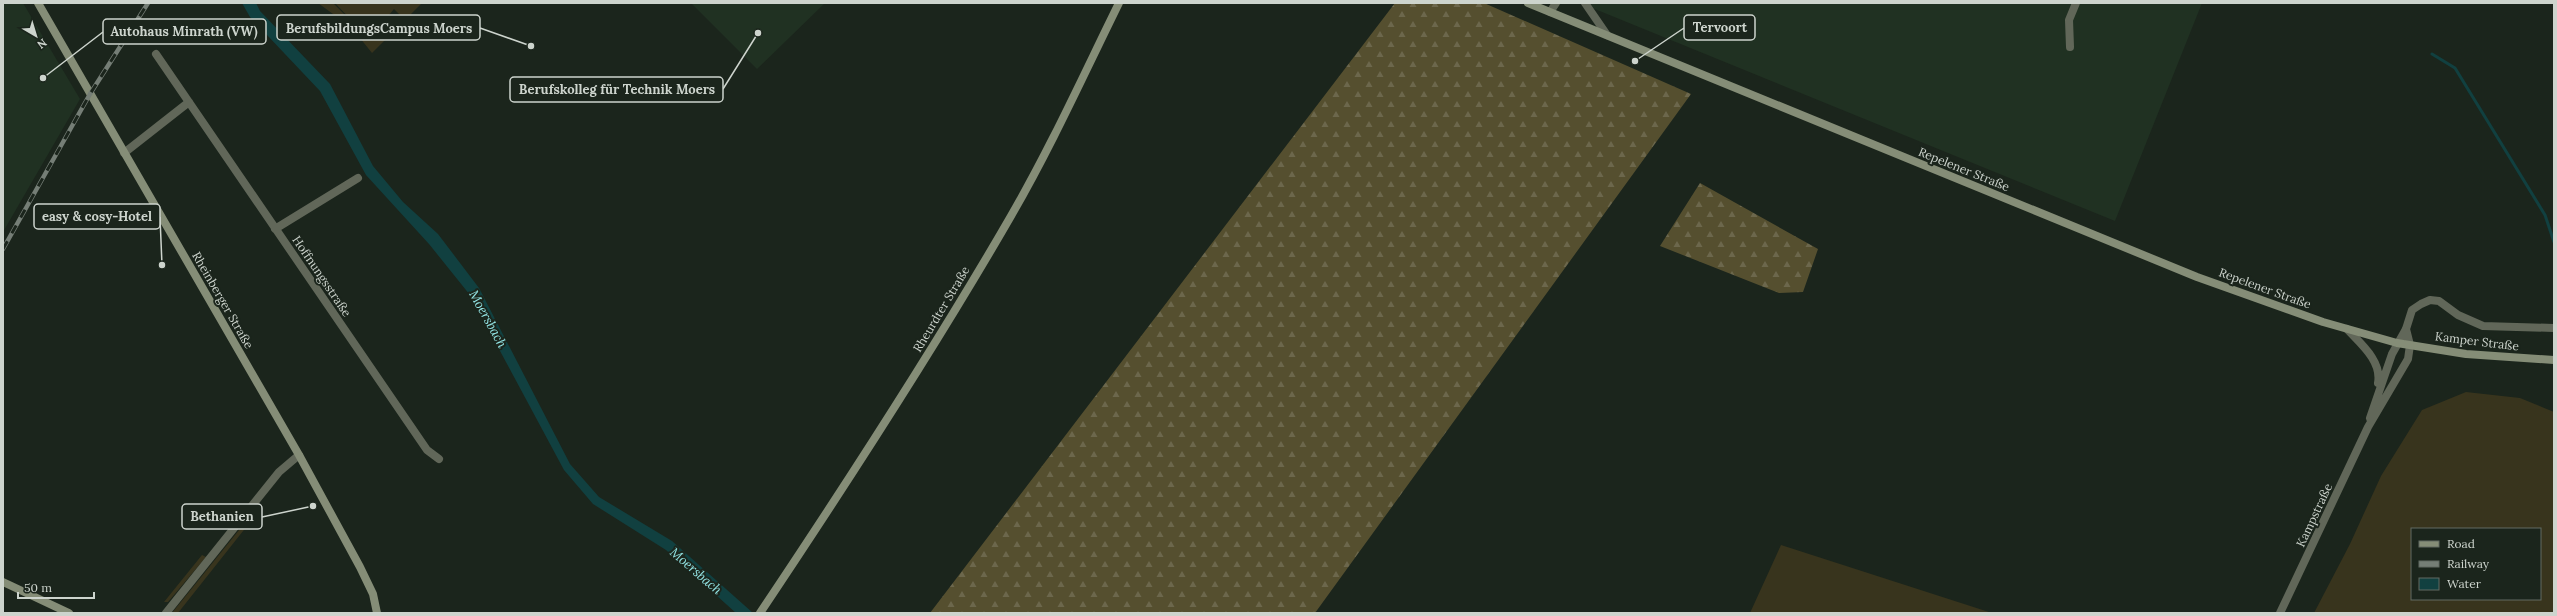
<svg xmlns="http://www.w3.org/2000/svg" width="2557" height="616" viewBox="0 0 2557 616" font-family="Lora,serif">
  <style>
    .built { fill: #203122 }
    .grass { fill: #38341d; fill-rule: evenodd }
    .forest { fill: url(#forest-firs) }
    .water { fill: #114040 }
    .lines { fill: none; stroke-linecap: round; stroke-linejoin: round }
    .stream { stroke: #114040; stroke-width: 3 }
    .street { stroke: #616759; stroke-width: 8 }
    .secondary { stroke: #858d77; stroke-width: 8 }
    .rail-casing { stroke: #757e76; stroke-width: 4.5 }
    .rail { stroke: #1b251c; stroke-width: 3; stroke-dasharray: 9; stroke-linecap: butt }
    .labels { text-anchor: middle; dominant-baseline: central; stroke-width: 4; stroke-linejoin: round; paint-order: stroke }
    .street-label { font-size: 12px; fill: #cdd4cd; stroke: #1b251c }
    .water-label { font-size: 13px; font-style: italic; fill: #92e3e3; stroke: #1b251c }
    .leader { fill: none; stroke: #cdd4cd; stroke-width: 1.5 }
    .callout-dot { fill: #cdd4cd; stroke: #1b251c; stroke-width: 1.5 }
    .callout { fill: #1b251c; stroke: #cdd4cd; stroke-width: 1.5 }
    .callout-label { font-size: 13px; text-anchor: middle; font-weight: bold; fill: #cdd4cd }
  </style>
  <defs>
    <pattern id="forest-firs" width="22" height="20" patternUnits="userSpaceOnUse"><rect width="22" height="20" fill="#554f2f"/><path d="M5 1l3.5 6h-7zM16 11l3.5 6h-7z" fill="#6c674c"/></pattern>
  </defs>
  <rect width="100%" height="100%" fill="#1b251c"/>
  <path class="built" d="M3 3H23L80 99 3 232Z
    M691 3H825L757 69Z
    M1580 3H2202L2115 221Z"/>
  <path class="grass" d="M318 3H333L367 37 335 3H422L405 20 394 9 389 15 399 26 372 53 352 28Z
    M2466 392 2520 398 2554 412V613H2314L2350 544 2381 476 2422 410ZM2412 529H2540V599H2412Z
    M248 519 251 521 178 613H172Z
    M1781 545 1992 613H1750Z
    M202 555 206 557 168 602H164Z"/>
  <path class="forest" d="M1395 3H1484L1691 94 1315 613H930Z
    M1700 183 1818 249 1803 292 1779 293 1660 246Z"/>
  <path class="water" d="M242 3H256L260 11 330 84 373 166 403 202 438 234 479 288 570 464 599 497 672 541 753 613H736L666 550 593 504 564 470 470 295 429 244 366 175 320 91 250 17Z"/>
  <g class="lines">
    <path class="stream" d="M2432 54 2455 68 2545 215 2554 242"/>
    <path class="street" d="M1585 3 1607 35
      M1550 12 1556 3
      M2070 47 2069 20 2076 3
      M156 54 427 450 439 459
      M124 153 189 102
      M275 229 358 178
      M2347 329C2361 344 2382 361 2378 383
      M2370 418 2392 354 2406 329 2412 310 2421 304 2430 300 2439 301 2458 315 2483 326 2554 328
      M166 613 279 472 299 455
      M2280 613 2368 427 2408 359 2410 345 2406 329"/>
    <path class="secondary" d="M38 3 299 455 360 567 373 594 377 613
      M1528 3 2197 277 2323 322 2397 343 2466 354 2554 360
      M3 582 69 613
      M760 613C847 483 933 351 1011 216 1051 147 1084 74 1119 3"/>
    <defs>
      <path id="rail" d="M3 249 90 94 148 3"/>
    </defs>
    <use href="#rail" class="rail-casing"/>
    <use href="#rail" class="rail"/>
  </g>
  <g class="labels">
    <g class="street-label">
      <text transform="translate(1964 169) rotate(22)">Repelener Straße</text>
      <text transform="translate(322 276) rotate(56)">Hoffnungsstraße</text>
      <text transform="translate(2265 288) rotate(20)">Repelener Straße</text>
      <text transform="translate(223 300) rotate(60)">Rheinberger Straße</text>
      <text transform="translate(941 309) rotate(-59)">Rheurdter Straße</text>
      <text transform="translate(2477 341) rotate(7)">Kamper Straße</text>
      <text transform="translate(2314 515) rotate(-65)">Kampstraße</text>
    </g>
    <g class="water-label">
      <text transform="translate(488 319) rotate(61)">Moersbach</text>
      <text transform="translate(696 571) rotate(41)">Moersbach</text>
    </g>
  </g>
  <path class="leader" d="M1635 61L1684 28M531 46L480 28M43 78L103 32M758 33L723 89M162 265L160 217M313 506L262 517"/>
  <g class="callout-dot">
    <circle cx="1635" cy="61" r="4"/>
    <circle cx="531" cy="46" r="4"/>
    <circle cx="43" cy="78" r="4"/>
    <circle cx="758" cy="33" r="4"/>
    <circle cx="162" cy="265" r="4"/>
    <circle cx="313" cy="506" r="4"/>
  </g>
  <g class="callout">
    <rect x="1684" y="15" width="71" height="25" rx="4"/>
    <rect x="277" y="15" width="203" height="25" rx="4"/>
    <rect x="103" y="19" width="163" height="25" rx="4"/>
    <rect x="510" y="77" width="213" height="25" rx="4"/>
    <rect x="34" y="204" width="126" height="25" rx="4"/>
    <rect x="182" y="504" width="80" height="25" rx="4"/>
  </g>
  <g class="callout-label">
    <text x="1720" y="32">Tervoort</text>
    <text x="379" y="33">BerufsbildungsCampus Moers</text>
    <text x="184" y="36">Autohaus Minrath (VW)</text>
    <text x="617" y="94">Berufskolleg für Technik Moers</text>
    <text x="97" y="221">easy &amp; cosy-Hotel</text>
    <text x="222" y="521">Bethanien</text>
  </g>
  <rect width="2557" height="616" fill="none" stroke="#cdd4cd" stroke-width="8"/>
  <rect x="2411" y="528" width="130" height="72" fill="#1b251c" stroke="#626b63"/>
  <rect x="2419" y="541" width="20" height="6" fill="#858d77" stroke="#626b63"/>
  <text x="2447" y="548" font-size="12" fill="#cdd4cd">Road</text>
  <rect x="2419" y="561" width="20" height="6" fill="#757e76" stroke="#626b63"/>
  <text x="2447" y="568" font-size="12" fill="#cdd4cd">Railway</text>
  <rect x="2419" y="578" width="20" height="12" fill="#114040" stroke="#626b63"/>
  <text x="2447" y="588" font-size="12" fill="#cdd4cd">Water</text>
  <g transform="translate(36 36) rotate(142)" stroke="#1b251c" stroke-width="3" paint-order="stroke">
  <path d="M0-3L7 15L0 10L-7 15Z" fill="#cdd4cd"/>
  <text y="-6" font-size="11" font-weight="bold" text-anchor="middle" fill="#cdd4cd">N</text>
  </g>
  <path d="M18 592v6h76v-6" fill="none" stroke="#cdd4cd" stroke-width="2"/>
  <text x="24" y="592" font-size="12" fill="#cdd4cd" stroke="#1b251c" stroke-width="3" paint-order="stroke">50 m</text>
</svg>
